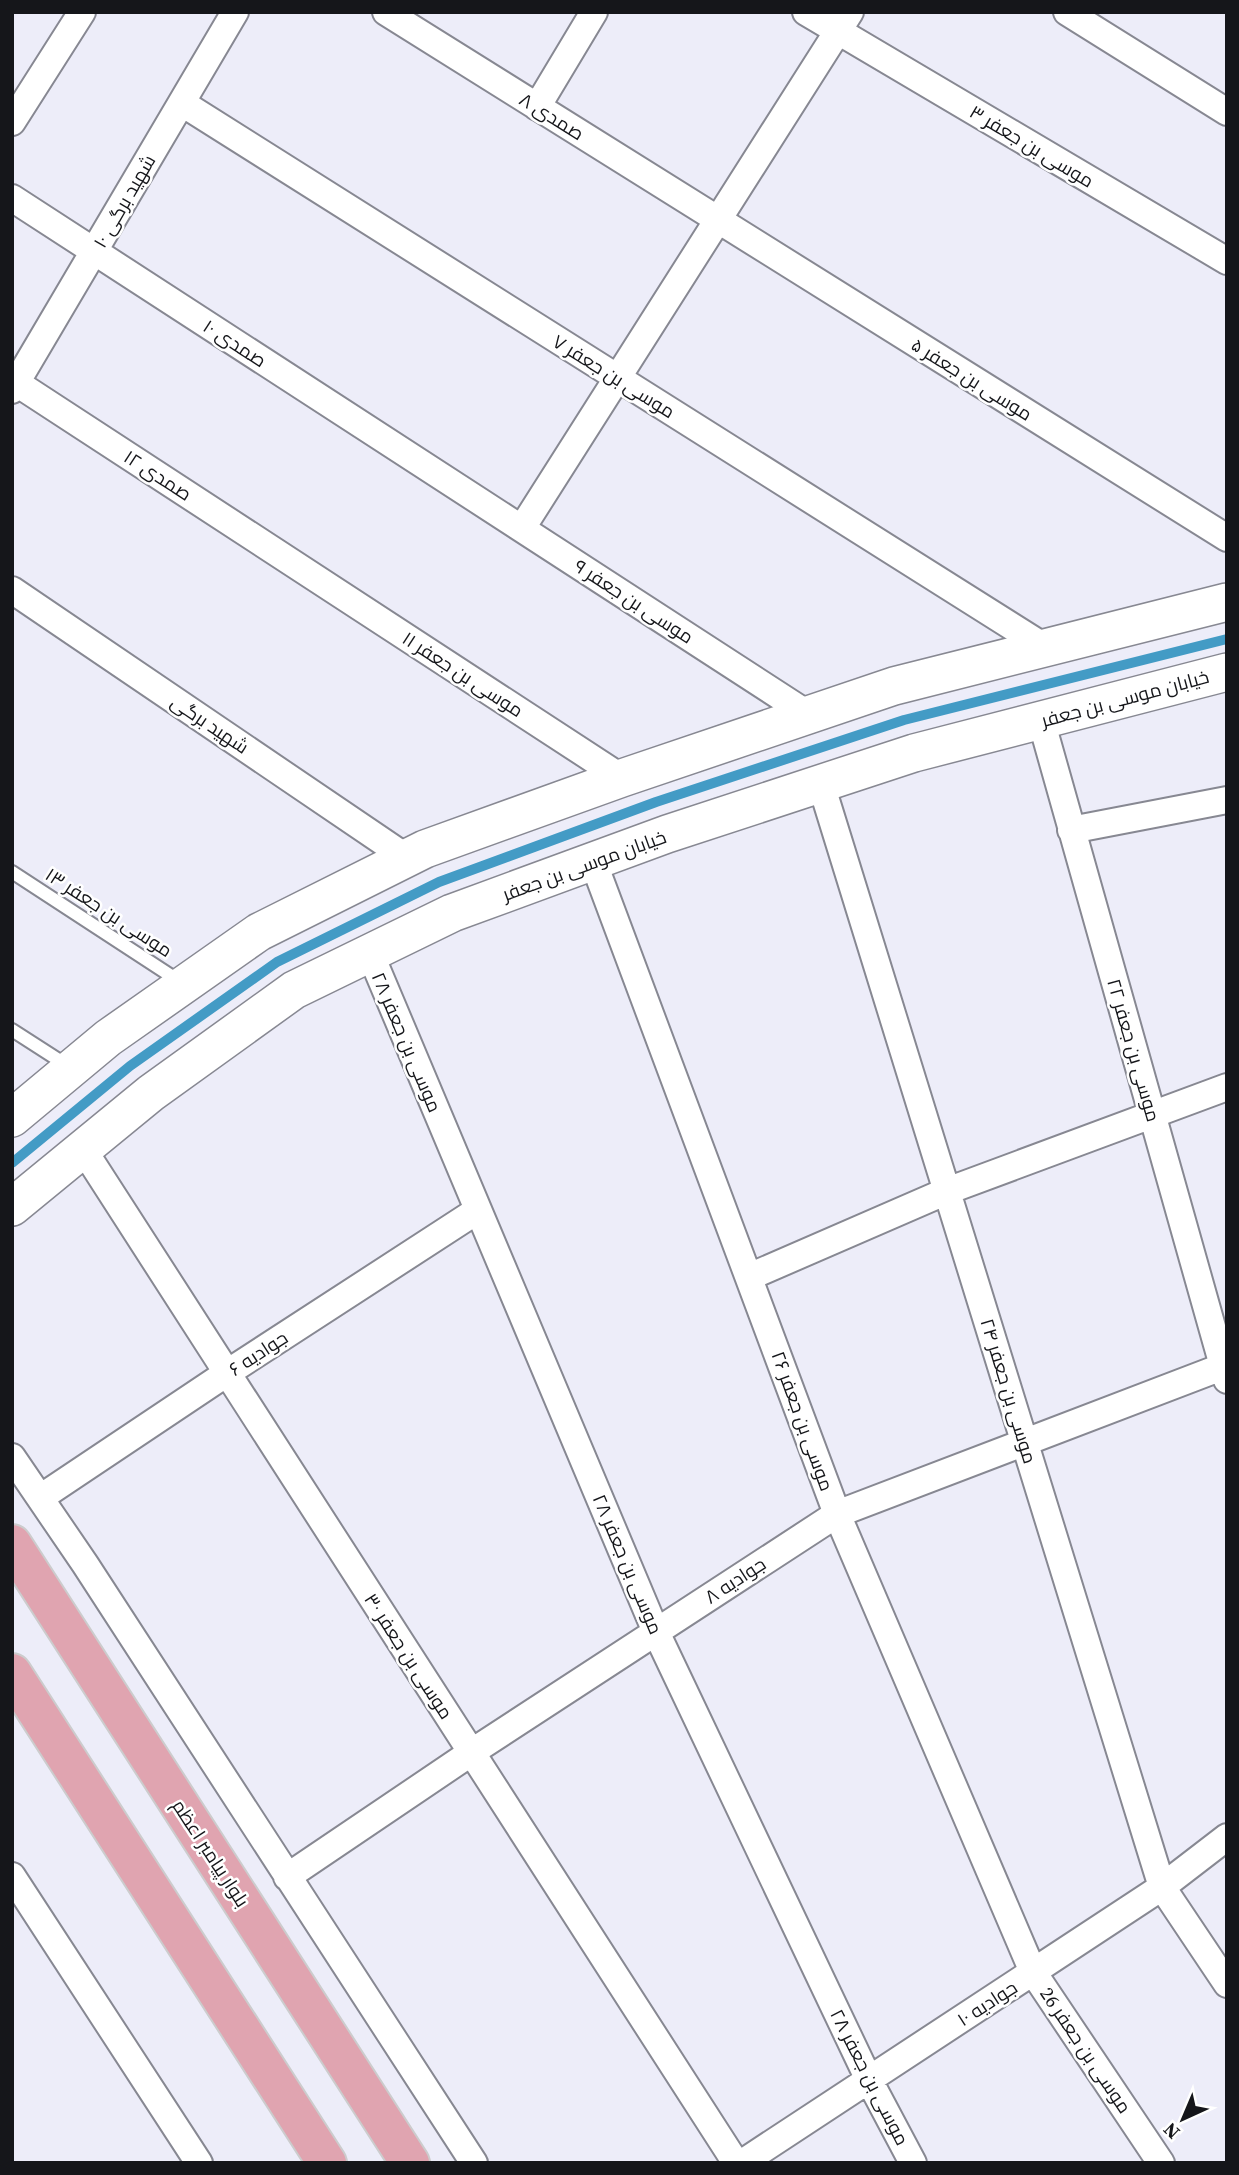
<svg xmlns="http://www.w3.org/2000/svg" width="1239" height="2175" viewBox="0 0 1239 2175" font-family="'Source Serif 4',Cairo,serif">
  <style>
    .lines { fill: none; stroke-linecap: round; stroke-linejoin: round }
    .stream { stroke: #439bc5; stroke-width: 10 }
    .service-casing { stroke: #878892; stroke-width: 16 }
    .minor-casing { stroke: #878892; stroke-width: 30 }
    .secondary-casing { stroke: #878892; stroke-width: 40 }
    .primary-casing { stroke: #cccccd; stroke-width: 42 }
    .service { stroke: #fff; stroke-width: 12 }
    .minor { stroke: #fff; stroke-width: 26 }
    .secondary { stroke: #fff; stroke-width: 37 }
    .primary { stroke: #e0a4b0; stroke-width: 38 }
    .labels { text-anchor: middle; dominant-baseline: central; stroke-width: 5; stroke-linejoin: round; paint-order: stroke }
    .street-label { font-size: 19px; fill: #15161a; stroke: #fff }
  </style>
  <rect width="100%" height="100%" fill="#ededf9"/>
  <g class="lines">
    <path class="stream" d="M12 1163 130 1066 277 962 439 882 656 802 904 720 1227 639"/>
    <defs>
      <path id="service" d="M12 872 182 983
        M12 1030 68 1066"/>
      <path id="minor" d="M386 12 1227 538
        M806 12 1227 261
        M1067 12 1227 112
        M182 103 1046 648
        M537 107 594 12
        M12 122 82 12
        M12 198 809 715
        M12 380 622 778
        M12 390 235 12
        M522 528 850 12
        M12 590 407 858
        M1041 720 1227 1380
        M821 784 1162 1887 1227 1984
        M1071 830 1227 800
        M593 861 837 1514 1033 1972 1161 2163
        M370 953 656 1632 869 2080 913 2163
        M83 1149 736 2163
        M749 1277 947 1191 1227 1087
        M12 1457 85 1564 474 2163
        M40 1498 227 1373 478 1210
        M12 1876 199 2163
        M287 1877 472 1752 837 1514 1227 1365
        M742 2163 1162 1887 1227 1837"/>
      <path id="secondary" d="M12 1118 108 1038 259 932 425 849 622 778 894 686 1227 602
        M12 1207 151 1093 294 990 452 913 667 834 914 753 1227 672"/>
      <path id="primary" d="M12 1544 410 2163
        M12 1673 327 2163"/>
    </defs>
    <use href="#service" class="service-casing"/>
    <use href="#minor" class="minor-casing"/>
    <use href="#secondary" class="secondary-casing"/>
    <use href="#primary" class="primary-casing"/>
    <use href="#service" class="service"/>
    <use href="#minor" class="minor"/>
    <use href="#secondary" class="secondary"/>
    <use href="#primary" class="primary"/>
  </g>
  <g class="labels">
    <g class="street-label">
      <text transform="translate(552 116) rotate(32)">صمدی ۸</text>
      <text transform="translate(1032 146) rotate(31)">موسی بن جعفر ۳</text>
      <text transform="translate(124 201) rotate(-60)">شهید برگی ۱۰</text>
      <text transform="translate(235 343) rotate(33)">صمدی ۱۰</text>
      <text transform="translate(614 376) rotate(32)">موسی بن جعفر ۷</text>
      <text transform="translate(972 379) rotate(32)">موسی بن جعفر ۵</text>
      <text transform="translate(158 475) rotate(33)">صمدی ۱۲</text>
      <text transform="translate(634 601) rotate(33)">موسی بن جعفر ۹</text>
      <text transform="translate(463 674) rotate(33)">موسی بن جعفر ۱۱</text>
      <text transform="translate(1125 698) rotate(-15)">خیابان موسی بن جعفر</text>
      <text transform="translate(210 724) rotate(34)">شهید برگی</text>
      <text transform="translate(584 865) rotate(-20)">خیابان موسی بن جعفر</text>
      <text transform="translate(109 912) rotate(33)">موسی بن جعفر ۱۳</text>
      <text transform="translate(407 1042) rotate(67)">موسی بن جعفر ۲۸</text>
      <text transform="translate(1134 1050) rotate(74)">موسی بن جعفر ۲۲</text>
      <text transform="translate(258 1353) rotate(-33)">جوادیه ۶</text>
      <text transform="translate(1009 1391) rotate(73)">موسی بن جعفر ۲۴</text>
      <text transform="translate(803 1421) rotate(70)">موسی بن جعفر ۲۶</text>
      <text transform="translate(628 1564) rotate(67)">موسی بن جعفر ۲۸</text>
      <text transform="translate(735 1580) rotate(-33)">جوادیه ۸</text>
      <text transform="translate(409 1656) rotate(57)">موسی بن جعفر ۳۰</text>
      <text transform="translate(211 1853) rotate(57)">بلوار پیامبر اعظم</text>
      <text transform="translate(987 2003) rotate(-33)">جوادیه ۱۰</text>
      <text transform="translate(1086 2050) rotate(56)">موسی بن جعفر 26</text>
      <text transform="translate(870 2077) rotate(63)">موسی بن جعفر ۲۸</text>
    </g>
  </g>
  <rect width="1239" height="2175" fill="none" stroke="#15161a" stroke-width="28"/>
  <g transform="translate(1183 2119) rotate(224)" stroke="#ffffff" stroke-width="5" paint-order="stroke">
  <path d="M0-5L12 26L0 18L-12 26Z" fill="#15161a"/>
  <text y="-10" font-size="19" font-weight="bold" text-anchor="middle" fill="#15161a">N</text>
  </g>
</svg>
